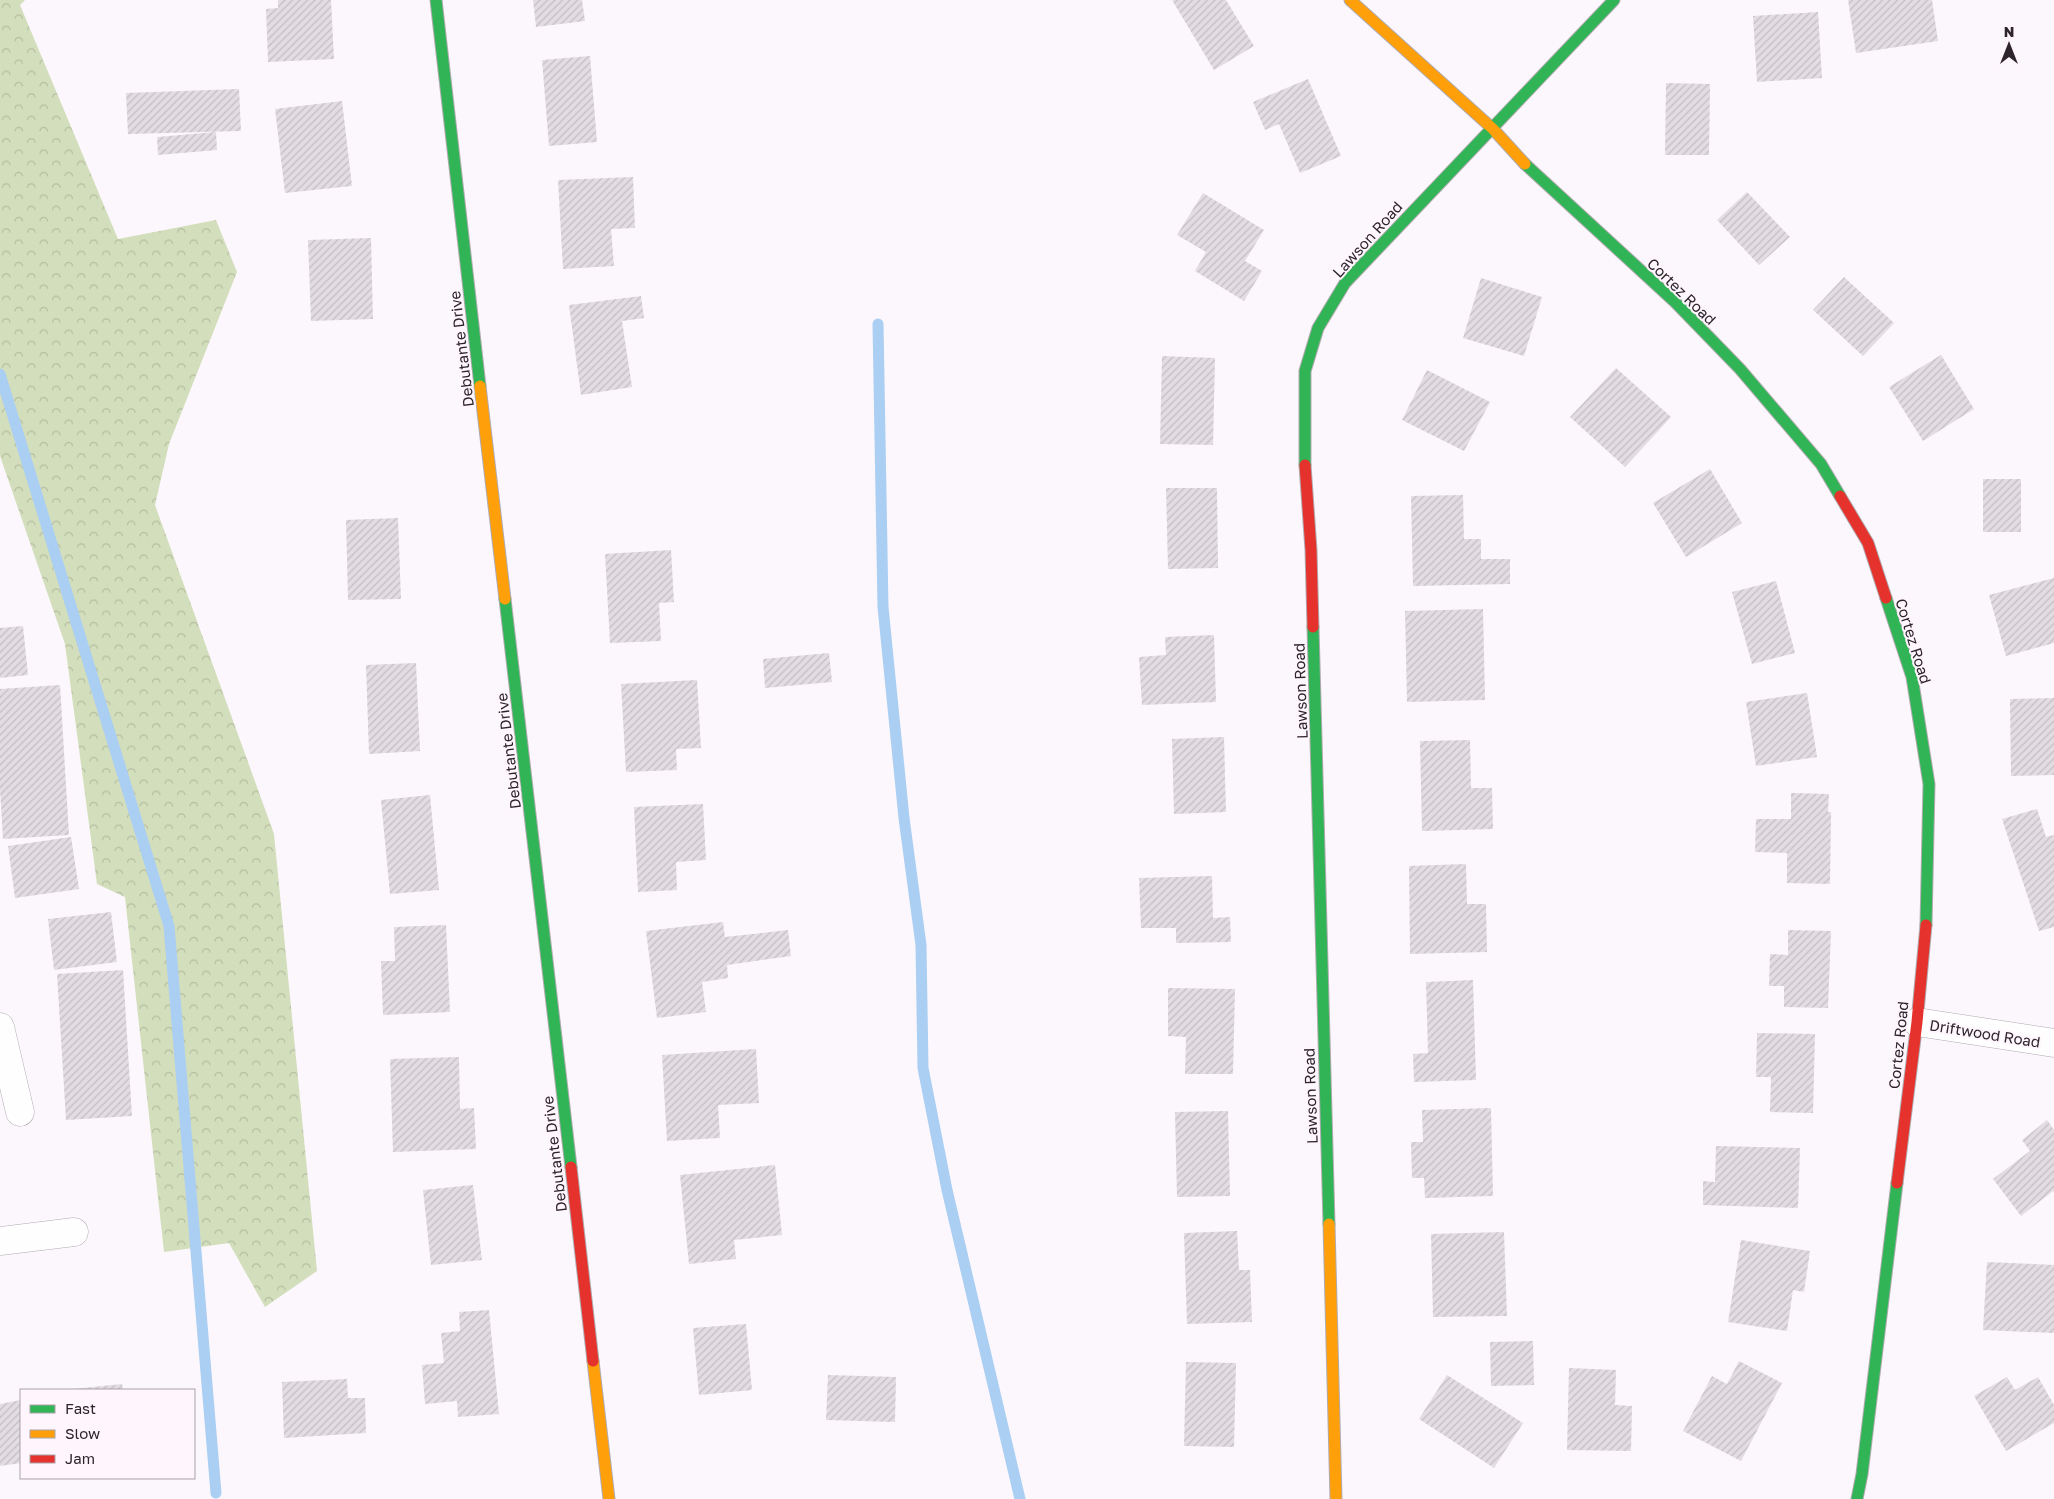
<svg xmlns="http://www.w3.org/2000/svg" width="2054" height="1499" viewBox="0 0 2054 1499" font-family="'Golos Text',sans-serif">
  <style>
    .forest { fill: url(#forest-crowns) }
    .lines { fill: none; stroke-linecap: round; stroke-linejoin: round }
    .stream { stroke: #abcef3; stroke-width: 11 }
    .building { fill: url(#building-hatch) }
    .street-casing { stroke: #b0abb0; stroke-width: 29 }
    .fast-casing { stroke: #b0abb0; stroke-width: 13 }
    .slow-casing { stroke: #b0abb0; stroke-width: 13 }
    .jam-casing { stroke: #b0abb0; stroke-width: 13 }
    .street { stroke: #fffeff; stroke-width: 28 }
    .fast { stroke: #30b455; stroke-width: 11 }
    .slow { stroke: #ff9f0a; stroke-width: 11 }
    .jam { stroke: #e5322d; stroke-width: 11 }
    .labels { text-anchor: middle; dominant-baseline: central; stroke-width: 4; stroke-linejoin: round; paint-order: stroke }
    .street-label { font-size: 15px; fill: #2d252c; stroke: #fef5fd }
  </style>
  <defs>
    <pattern id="forest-crowns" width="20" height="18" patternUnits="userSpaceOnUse" patternTransform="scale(1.25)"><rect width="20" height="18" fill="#d3debc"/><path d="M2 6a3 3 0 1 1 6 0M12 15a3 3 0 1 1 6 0" fill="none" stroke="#b5bea2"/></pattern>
    <pattern id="building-hatch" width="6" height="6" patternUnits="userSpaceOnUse" patternTransform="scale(1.25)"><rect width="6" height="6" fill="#e3dde3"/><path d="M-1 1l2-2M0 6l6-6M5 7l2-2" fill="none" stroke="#c3bec3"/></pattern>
  </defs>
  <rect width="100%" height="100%" fill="#fcf7fc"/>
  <path class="forest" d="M0 0H25L20 5 118 239 216 220 237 272 169 444 155 505 274 834 317 1271 265 1307 229 1243 164 1252 125 897 97 884 65 644 0 456Z"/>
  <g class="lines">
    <path class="stream" d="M878 324 883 607 904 818 921 945 923 1068 947 1190 1020 1499
      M0 374 169 926 216 1493"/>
  </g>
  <path class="building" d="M278 0H331L334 59 268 62 266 9 278 8Z
    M533 0H582L585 21 536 27Z
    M1172 0H1226L1254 46 1214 70Z
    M1848 0H1932L1938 41 1856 53Z
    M1818 12 1822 78 1757 82 1753 16Z
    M590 56 597 142 549 146 542 60Z
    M1308 79 1341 156 1300 173 1279 124 1265 130 1253 102Z
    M1666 83 1710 84 1709 155H1665Z
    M239 89 241 131 128 134 126 93Z
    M342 101 352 186 285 193 275 109Z
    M216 132 217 150 158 155 157 137Z
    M633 177 635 228 611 229 614 266 563 269 558 180Z
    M1747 192 1790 237 1759 265 1717 220Z
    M1203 193 1264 230 1245 261 1262 271 1244 301 1195 271 1206 252 1177 235Z
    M371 238 373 319 311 321 308 240Z
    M1844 277 1894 323 1863 356 1813 310Z
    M1481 278 1542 297 1524 356 1463 338Z
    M641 296 644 318 622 321 632 387 581 395 569 305Z
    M1941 355 1974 409 1923 441 1889 387Z
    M1162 356 1215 358 1213 445 1160 444Z
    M1616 368 1671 417 1625 467 1570 417Z
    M1427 370 1490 402 1464 451 1402 420Z
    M1710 469 1742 523 1686 557 1653 503Z
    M1983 479H2021V532H1983Z
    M1166 488H1217L1218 568 1168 569Z
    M1463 495 1464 539H1481V559H1510V584L1413 586 1411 496Z
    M398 518 401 599 348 600 346 520Z
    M671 550 674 602 659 603 661 641 610 643 605 554Z
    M2054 578V643L2006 656 1989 595Z
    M1776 581 1795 653 1752 664 1732 592Z
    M1483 609 1485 700 1407 702 1405 611Z
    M23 626 28 675 0 678V628Z
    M1214 635 1216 702 1142 705 1139 657 1166 655 1165 637Z
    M829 653 832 682 765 688 763 659Z
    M416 663 420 751 369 754 366 665Z
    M697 680 701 748 676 749 677 770 626 772 621 684Z
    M60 685 69 835 3 839 0 789V689Z
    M1807 693 1817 757 1756 766 1746 702Z
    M2054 698V775L2011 776 2010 699Z
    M1224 737 1226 812 1174 814 1172 739Z
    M1470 740 1471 788H1492L1493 829 1422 831 1420 741Z
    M1791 793 1829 794 1828 812H1831L1830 884 1787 883V853L1755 852 1756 819H1791Z
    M430 795 439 890 390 894 381 800Z
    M703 804 706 860 676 862 677 890 638 892 634 807Z
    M2037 809 2046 837 2054 835V927L2039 931 2002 819Z
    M71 837 79 889 15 898 8 846Z
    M1466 864 1467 904H1486L1487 952 1410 954 1409 866Z
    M1212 876 1213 918 1230 917 1231 942 1176 943V928H1141L1139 878Z
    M111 912 117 962 54 970 48 919Z
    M723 922 725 937 788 930 791 956 727 965 728 978 702 982 706 1012 657 1018 646 931Z
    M446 925 450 1012 383 1015 381 961H395L394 927Z
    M1788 930 1831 931 1828 1008 1784 1007V986H1769L1770 954 1788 955Z
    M123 970 132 1116 66 1120 57 974Z
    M1473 980 1476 1080 1414 1082 1413 1054 1428 1053 1426 982Z
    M1168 988 1235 989 1233 1074H1185L1186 1037 1168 1036Z
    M1757 1033 1815 1034 1813 1113 1770 1112 1771 1077H1756Z
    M756 1049 759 1103 718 1105 720 1138 667 1141 662 1055Z
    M459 1057 460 1109 474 1108 476 1149 393 1152 390 1059Z
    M1491 1108 1493 1196 1425 1198 1424 1178H1412L1411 1142H1423L1422 1110Z
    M1228 1111 1230 1196 1177 1197 1175 1112Z
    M2047 1120 2054 1130V1193L2053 1191 2021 1216 1993 1179 2030 1151 2022 1140Z
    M1716 1146 1800 1148 1798 1208 1703 1205V1181L1715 1182Z
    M775 1165 782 1235 734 1240 736 1259 689 1264 680 1175Z
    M473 1185 482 1260 431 1265 423 1190Z
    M1237 1231 1239 1270H1250L1252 1322 1187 1324 1184 1233Z
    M1504 1232 1507 1316 1433 1317 1431 1234Z
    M1741 1240 1810 1251 1804 1292 1793 1290 1787 1331 1728 1322Z
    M1987 1262 2054 1265V1333L1983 1330Z
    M489 1310 499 1414 458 1417 457 1401 425 1404 422 1365 444 1363 441 1333 460 1331 459 1312Z
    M746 1324 752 1390 699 1395 693 1328Z
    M1533 1341 1534 1385 1491 1386 1490 1342Z
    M1739 1361 1782 1383 1741 1461 1683 1431 1712 1376 1727 1384Z
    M1186 1362 1236 1363 1234 1447 1184 1446Z
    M1569 1368 1616 1370 1615 1405 1632 1406 1631 1451 1567 1450Z
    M828 1375 896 1377 895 1422 826 1420Z
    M1447 1375 1523 1423 1494 1468 1419 1419Z
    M2007 1377 2015 1390 2038 1377 2054 1405V1423L2006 1451 1974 1396Z
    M347 1379 348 1398H365L366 1433 284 1438 282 1382Z
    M122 1384 123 1390H73V1389Z
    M21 1400V1463L0 1466V1404Z"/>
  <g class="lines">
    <defs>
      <path id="street" d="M1917 1022 2054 1043
        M0 1027 20 1112
        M0 1241 74 1232"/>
      <path id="fast" d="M436 0 480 386
        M1525 164 1675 302 1740 369 1821 464 1840 496
        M1305 465V371L1318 328 1345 283 1614 0
        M1886 598 1912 677 1929 784 1926 925
        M505 599 571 1167
        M1313 627 1329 1224
        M1857 1499 1862 1474 1897 1183"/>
      <path id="slow" d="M1350 0 1493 129 1525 164
        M480 386 505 599
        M1329 1224 1336 1499
        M593 1361 609 1499"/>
      <path id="jam" d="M1305 465 1311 550 1313 627
        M1840 496 1868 543 1886 598
        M571 1167 593 1361
        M1897 1183 1917 1022 1926 925"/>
    </defs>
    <use href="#street" class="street-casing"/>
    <use href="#fast" class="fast-casing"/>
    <use href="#slow" class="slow-casing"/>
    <use href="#jam" class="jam-casing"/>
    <use href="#street" class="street"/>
    <use href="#fast" class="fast"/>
    <use href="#slow" class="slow"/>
    <use href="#jam" class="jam"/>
  </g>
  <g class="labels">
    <g class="street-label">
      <text transform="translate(1367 239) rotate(-48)">Lawson Road</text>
      <text transform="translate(1682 291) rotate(44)">Cortez Road</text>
      <text transform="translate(461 349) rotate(-97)">Debutante Drive</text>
      <text transform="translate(1914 641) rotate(73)">Cortez Road</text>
      <text transform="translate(1300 691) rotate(-92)">Lawson Road</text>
      <text transform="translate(508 751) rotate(-97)">Debutante Drive</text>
      <text transform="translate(1985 1033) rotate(9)">Driftwood Road</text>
      <text transform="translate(1898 1045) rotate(-84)">Cortez Road</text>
      <text transform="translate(1310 1096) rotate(-92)">Lawson Road</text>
      <text transform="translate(554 1154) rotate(-97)">Debutante Drive</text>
    </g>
  </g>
  <rect x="20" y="1389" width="175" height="90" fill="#fef5fd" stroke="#aaa2a9"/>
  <rect x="30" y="1405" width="25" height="8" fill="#30b455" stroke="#aaa2a9"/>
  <text x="65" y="1414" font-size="15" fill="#2d252c">Fast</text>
  <rect x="30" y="1430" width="25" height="8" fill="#ff9f0a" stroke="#aaa2a9"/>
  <text x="65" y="1439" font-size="15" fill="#2d252c">Slow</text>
  <rect x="30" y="1455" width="25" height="8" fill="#e5322d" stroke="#aaa2a9"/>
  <text x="65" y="1464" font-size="15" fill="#2d252c">Jam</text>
  <g transform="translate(2009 45)" stroke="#fef5fd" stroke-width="4" paint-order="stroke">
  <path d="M0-4L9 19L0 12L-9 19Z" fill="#2d252c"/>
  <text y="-8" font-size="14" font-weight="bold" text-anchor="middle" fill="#2d252c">N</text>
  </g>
</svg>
